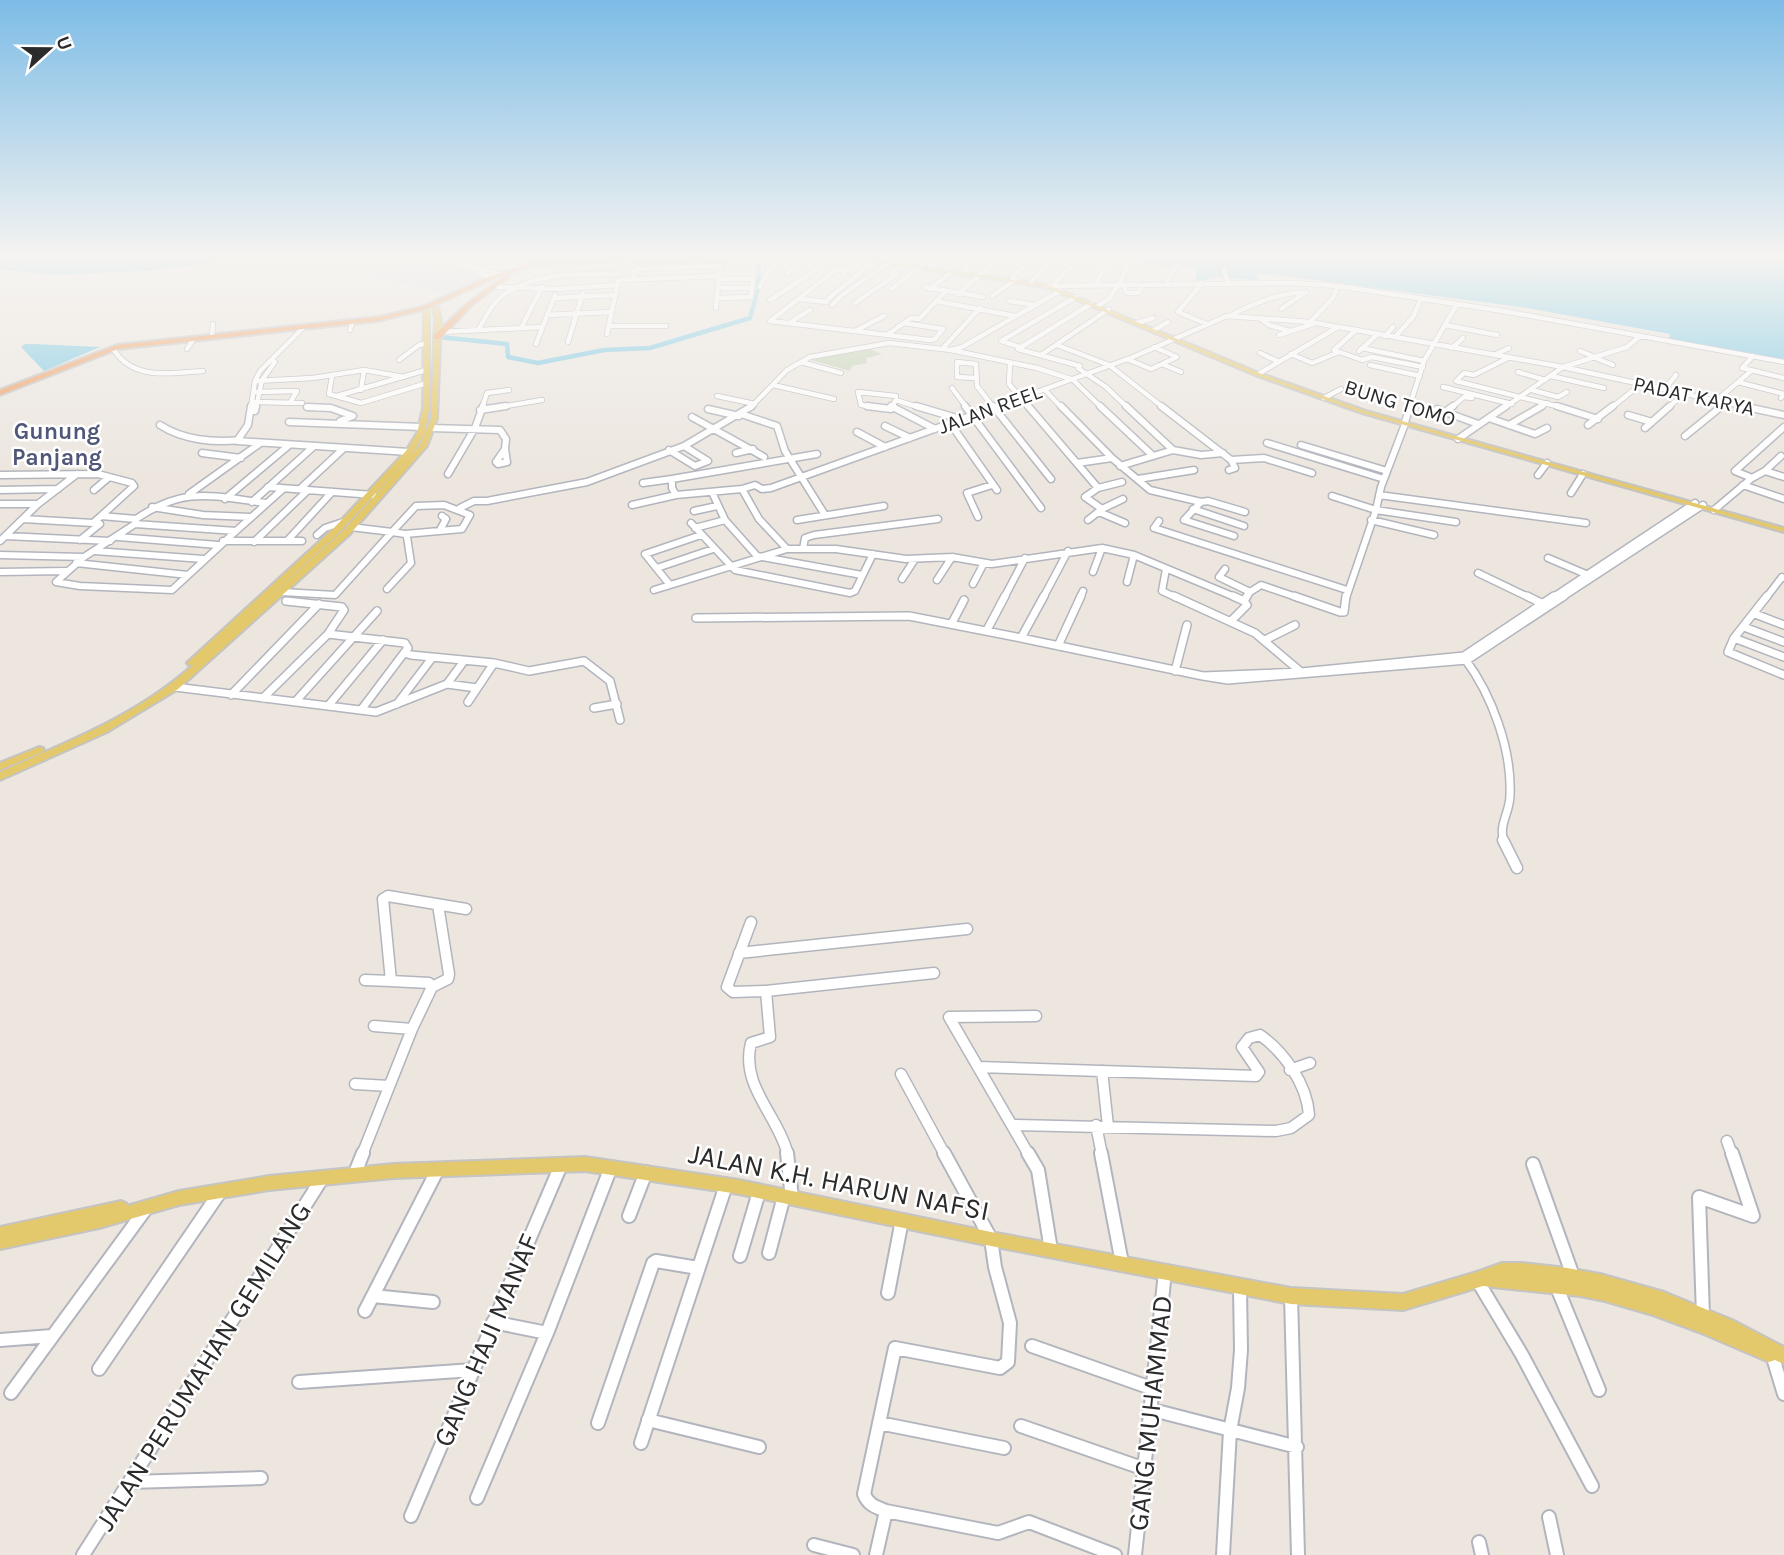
<svg xmlns="http://www.w3.org/2000/svg" width="1784" height="1555" viewBox="0 0 1784 1555" font-family="Karla,sans-serif">
  <style>
    .industrial { fill: #e0dfe5 }
    .cemetery { fill: #c6d4b8 }
    .water { fill: #7cc9e4 }
    .lines { fill: none; stroke-linecap: round; stroke-linejoin: round }
    .canal { stroke: #7cc9e4; stroke-width: 4.5 }
    .minor-far4-casing { stroke: #b2b5bd; stroke-width: 6 }
    .minor-far3-casing { stroke: #b2b5bd; stroke-width: 9 }
    .minor-far2-casing { stroke: #b2b5bd; stroke-width: 10 }
    .minor-far1-casing { stroke: #b2b5bd; stroke-width: 13 }
    .minor-casing { stroke: #b2b5bd; stroke-width: 16 }
    .major-casing { stroke: #c4c4c4; stroke-width: 4 }
    .highway-casing { stroke: #c4c4c4; stroke-width: 4 }
    .minor-far4 { stroke: #fff; stroke-width: 4.5 }
    .minor-far3 { stroke: #fff; stroke-width: 6 }
    .minor-far2 { stroke: #fff; stroke-width: 7 }
    .minor-far1 { stroke: #fff; stroke-width: 10 }
    .minor { stroke: #fff; stroke-width: 12 }
    .major { fill: #e4c86c; fill-rule: evenodd }
    .highway { fill: #f0a166; fill-rule: evenodd }
    .labels { text-anchor: middle; dominant-baseline: central; stroke-width: 5; stroke-linejoin: round; paint-order: stroke }
    .far-street-label { font-size: 21px; fill: #2b2b2b; stroke: #fff }
    .far-quarter-label { font-size: 23px; font-weight: bold; fill: #505778; stroke: #fff }
    .near-street-label { font-size: 28px; fill: #2b2b2b; stroke: #fff }
  </style>
  <rect width="100%" height="100%" fill="#ece6df"/>
  <path class="industrial" d="M406 258 490 276 450 295 361 275Z"/>
  <path class="cemetery" d="M867 348 882 354 866 358 867 363 852 366 850 371 811 360Z"/>
  <path class="water" d="M0 258H259L143 271 54 275 0 269Z
    M1116 258H1784V362L1668 340 1670 334 1527 308 1276 275 1257 274 1258 280 1213 277 1203 281 1196 280V268L1182 266 1177 269Z
    M25 344H33L100 347 44 371 21 347Z"/>
  <g class="lines">
    <path class="canal" d="M439 337 507 344 508 357 538 363 604 350 650 348 750 318 758 289 759 258"/>
    <defs>
      <path id="minor-far4" d="M426 259 451 262 452 258
        M882 260 885 258
        M451 262 501 274
        M910 266 919 258
        M486 267 516 268
        M932 267 940 258
        M947 269 960 258
        M1224 270 1228 283
        M846 271 837 269 770 321 930 340 935 339 943 329 904 323
        M964 271 970 266
        M981 273 999 258
        M480 274 493 277
        M787 274 803 258
        M843 274 858 259
        M1012 277 1032 260
        M633 279 635 269 720 266 716 308
        M618 280 719 276
        M1031 282 1051 261
        M1202 283 1178 312 1207 324
        M1166 284 1176 266
        M1053 285 1071 267
        M1096 285 1107 262
        M1046 286 1294 283 1338 286 1503 311 1784 362
        M1119 286 1127 267
        M1124 286 1126 293H1138L1143 285
        M498 287 557 289 617 285
        M760 287 769 270 781 258
        M924 287 983 297
        M717 288H752
        M892 289 922 265
        M929 289 952 272
        M958 294 980 275
        M992 296 1015 280
        M554 298 616 295
        M717 298 751 297 753 279H718
        M799 299 827 302
        M770 300 816 270 829 258
        M936 301 1015 316
        M1009 301 1035 305
        M825 302C841 287 857 277 872 261
        M855 303 897 274 892 273 904 265
        M1091 304 1018 349 1080 366 1078 368 1106 387 1128 408
        M832 305 842 295 889 263
        M1099 305 1110 298 1117 286
        M1281 309 1306 292
        M547 315 611 312
        M1230 316C1249 305 1284 291 1305 293
        M1261 319 1269 325 1290 331
        M1310 322 1333 298 1338 286
        M789 323 810 310
        M1137 323 1153 318
        M1445 325 1497 335
        M609 326H666
        M521 328 542 287
        M350 330 352 323
        M478 330C485 319 490 306 500 298 531 271 580 274 618 274
        M1154 330 1168 322
        M1356 330 1334 350 1362 360 1372 357 1423 367
        M855 331 884 316
        M441 332 542 327
        M607 334 618 282
        M887 335 911 318 919 319 945 292
        M1279 335 1313 324
        M212 336 213 324
        M1385 336 1393 327
        M1395 337 1413 317 1420 301
        M568 342 583 293
        M536 344 555 295
        M1057 345 1109 365 1164 408
        M1020 347 1001 341 1076 297
        M943 348 980 308
        M1362 348 1424 361
        M1452 348 1463 338
        M187 349 193 340
        M114 350C134 381 170 373 203 371
        M951 350 1037 368 1071 379
        M1359 351 1378 334
        M1580 351 1595 357
        M1260 353 1279 362
        M1291 354 1312 363 1339 352
        M1041 355 1109 309
        M1494 355 1509 348
        M1753 356 1742 368 1784 378
        M1593 357 1613 365
        M1127 359 1151 369 1177 357 1154 347
        M399 360 419 345 427 343
        M801 362 841 373
        M1010 363 1009 384 1029 408
        M1162 364 1181 372
        M1370 365 1420 376
        M1518 372 1545 380
        M1260 373 1338 327
        M332 376 329 394 361 403 427 383
        M1551 376 1604 388
        M976 378 957 377V362L976 364 977 386 994 408
        M1072 379 1102 408
        M255 381 313 378 364 370 404 377
        M1456 381 1564 408
        M1456 381 1464 373 1474 375 1508 358
        M1738 382 1784 394 1781 398
        M773 385 834 399
        M1443 387 1512 404
        M952 388 967 408
        M1665 389 1676 375
        M361 390 364 370
        M1045 390 1062 408
        M1532 390 1558 397 1567 392
        M256 392 297 391 291 401
        M337 396 426 370
        M717 396 755 404
        M1324 398 1341 389
        M1717 400 1751 371
        M254 402 302 403
        M307 407 320 408
        M251 408 255 381 260 371 304 327
        M256 408 262 380 275 362
        M482 408 487 393 509 390
        M495 408 542 400
        M750 408 787 370 810 357 889 343 951 350 962 347 1060 291
        M880 408 861 405 858 392 896 396V400
        M891 408 896 400 921 408
        M993 408 1133 357 1227 316 1310 322 1356 330 1563 367 1750 408
        M1409 408 1424 361 1457 304
        M1451 408 1464 397 1472 398
        M1504 408 1563 367 1627 347 1640 336
        M1539 408 1547 403
        M1611 408 1641 384
        M1668 408 1684 393
        M1720 408 1727 402"/>
      <path id="minor-far3" d="M251 406 248 425 237 441 409 452
        M867 406 891 409
        M891 406 935 429
        M916 406 960 419
        M965 406 1041 508
        M993 406 1051 479
        M1028 406 1098 488 1122 482
        M1061 406 1112 458 1150 490 1201 502 1208 501 1245 512
        M1100 406 1151 454
        M1126 406 1173 450 1201 455 1223 453
        M1161 406 1231 460
        M1557 406 1598 419
        M1742 406 1784 415
        M307 407 331 408 353 416 340 421
        M708 409 739 416
        M1437 409 1478 424
        M480 410 506 406
        M255 411 256 406
        M1445 412 1453 406
        M741 414 777 426 785 451 825 515
        M1628 415 1652 422
        M692 417 764 457
        M1489 418 1535 434 1547 428
        M289 422 422 427
        M1405 422 1410 406
        M950 423 997 490
        M160 425C183 440 214 443 241 440
        M1509 425 1542 406
        M1588 425 1613 406
        M885 426 910 438
        M431 428 500 430 506 439 505 449
        M1645 428 1670 406
        M857 432 885 447
        M1685 436 1722 406
        M1458 439 1506 406
        M1267 443 1384 479
        M1301 445 1387 471
        M505 449 507 462 498 464 496 462Z
        M669 450 695 466 708 461 684 446 752 406
        M202 453 241 458
        M736 453 753 449
        M1077 463 1112 458
        M1120 466 1173 450
        M1229 470 1235 468 1231 460 1264 458 1312 473
        M1765 471 1784 477
        M448 474 475 428 483 406
        M0 475 98 474 132 483 134 486 101 516
        M1538 475 1547 463
        M1752 478 1765 471 1781 456
        M1138 479 1194 470
        M643 483 672 479
        M1743 485 1784 499
        M268 487 373 495
        M1098 488 1085 497 1102 509 1123 499
        M300 489 343 449
        M742 489 759 519 787 549H836L906 559 952 557 992 564 1102 548 1134 555 1237 598
        M0 490 58 489
        M94 490 108 478
        M712 492 725 520 757 556 862 575
        M1571 493 1583 474
        M189 494 259 444
        M676 495 742 489 755 485 762 489 771 488 998 406
        M1379 495 1586 523
        M1332 496 1376 510 1456 522
        M225 499 288 446
        M252 502 313 447
        M1201 502 1184 520 1234 536
        M0 504H38
        M444 505 470 515 462 529 405 534 392 532 416 506Z
        M632 505 676 495 672 488V479L817 454
        M152 507 203 515 250 517
        M460 508 474 501H487L587 482 684 446
        M1193 509 1244 526
        M1714 510 1752 478 1735 471 1784 427
        M694 511 717 506
        M1099 512 1125 523
        M978 517 967 493 992 485
        M23 519 93 523 101 516 136 519
        M797 520 884 506
        M1088 520 1102 509
        M1371 520 1434 535
        M1159 521 1154 528 1347 590
        M691 523 735 570 850 593 855 591 873 554
        M135 524 236 531 172 590 80 586 56 582 84 557Z
        M135 524 136 519C185 486 211 496 266 503
        M351 527 392 532
        M695 528 725 520
        M440 530 446 519 442 516
        M236 531 283 489
        M317 535 325 528 346 521
        M6 536 110 541
        M118 537 218 545
        M80 540 100 524 93 523
        M0 541 38 504 77 474
        M223 541H302
        M287 541 332 492
        M254 542 308 490
        M803 549 805 538 814 535 938 519
        M95 551 203 559
        M0 555 84 557
        M1548 558 1588 575
        M76 563 188 575
        M657 568 713 549
        M1166 569 1162 591 1177 598
        M1225 569 1219 577 1250 592 1246 598
        M0 572 67 571
        M1093 572 1102 548
        M1478 573 1530 598
        M902 579 915 559
        M937 580 952 557
        M1127 582 1134 555
        M973 584 984 563
        M670 585 645 554 701 535
        M387 589 411 563 407 537
        M654 590 787 549
        M282 592 335 595 392 532
        M1250 592 1261 585 1299 598
        M1004 598 1025 558
        M1043 598 1068 551
        M1080 598 1083 591
        M1346 598 1376 510 1381 487 1405 424
        M1552 598 1695 503
        M1561 598 1703 505
        M1766 598 1782 577 1784 578"/>
      <path id="minor-far2" d="M1044 596 1021 638 1203 676
        M1174 596 1255 633 1301 672
        M1233 596 1244 601 1247 596
        M1294 596 1340 612H1344L1346 596
        M1527 596 1543 604
        M1554 596 1464 656 1301 672 1203 676 1228 680 1467 660 1564 596
        M1767 596 1734 638 1728 652 1784 675
        M1755 614 1784 625
        M696 618 909 616 1021 638
        M1231 621 1247 605 1244 601
        M952 623 964 600
        M1744 627 1784 642
        M987 630 1005 596
        M328 634 405 643 408 648 404 653 411 655 494 663 529 671 584 661 610 681 620 720
        M1734 638 1784 657
        M1265 640 1295 625
        M1058 646 1081 596
        M1465 659C1492 695 1512 750 1510 795 1510 813 1498 824 1504 842
        M1175 671 1187 625
        M447 684 477 688
        M175 687 376 712 447 684 464 661
        M231 695 319 604
        M263 698 328 634 344 610 342 607 286 601
        M295 702 377 611
        M468 702 494 663
        M397 704 432 658
        M328 706 383 640
        M594 708 617 704
        M361 710 404 653"/>
      <path id="minor-far1" d="M1503 840 1517 868
        M751 922 727 987 733 992 766 991 770 1037 751 1043C740 1086 778 1115 788 1155
        M739 953 967 929
        M365 980 391 981
        M432 987 448 979 449 974 438 905
        M766 991 934 973
        M374 1026 412 1029
        M978 1067 1256 1076 1259 1072 1242 1047 1249 1038 1260 1035C1284 1052 1307 1084 1309 1115L1291 1128 1276 1131 1013 1125
        M1290 1070 1310 1063
        M1102 1071 1108 1126
        M901 1074 945 1155
        M355 1084 389 1086
        M1096 1125 1102 1155
        M1727 1141 1732 1155
        M362 1155 412 1029 432 987 429 983 391 981 383 899 388 896 466 909
        M1029 1155 949 1017 1036 1016"/>
      <path id="minor" d="M787 1153 792 1198
        M944 1153 991 1239 995 1267 1010 1323 1008 1362 1000 1368 895 1348 864 1494C868 1505 876 1507 886 1511L998 1533 1029 1522 1115 1555
        M1028 1153 1038 1170 1051 1250
        M1101 1153 1122 1263
        M1533 1164 1573 1276
        M355 1173 363 1153
        M629 1216 646 1172
        M769 1253 784 1196
        M740 1256 759 1192
        M1477 1280 1522 1355 1592 1486
        M1556 1285 1599 1390
        M888 1293 902 1220
        M373 1296 433 1302
        M1291 1296 1298 1555
        M365 1311 438 1169
        M1703 1316 1699 1197 1753 1216 1732 1153
        M493 1322 547 1333
        M0 1340 52 1336
        M1032 1346 1151 1388
        M1771 1351 1784 1394
        M99 1369 220 1192
        M299 1382 473 1370
        M11 1393 145 1210
        M1149 1409 1297 1447
        M648 1420 759 1447
        M598 1423 653 1263 656 1261 698 1268
        M879 1423 1004 1448
        M1021 1426 1142 1468
        M641 1443 726 1185
        M130 1482 261 1478
        M477 1498 547 1333 611 1167
        M411 1516 561 1165
        M1549 1517 1557 1555
        M1479 1542 1482 1555
        M814 1545 853 1555
        M83 1555 323 1177
        M876 1555 886 1511
        M1135 1555 1165 1272
        M1223 1555 1230 1431 1238 1388 1241 1350 1240 1288"/>
      <path id="major" d="M847 258H862L1048 285 1259 373 1366 411 1784 528V532L1362 413 1255 375 1045 287Z
        M433 307 438 308 441 320 437 419 427 446 350 534 178 689 107 732 0 780V772C67 742 138 715 193 665H189L187 663 189 661 333 529 406 451 417 433 423 409 424 310 429 309V409L425 433 412 454 339 533 246 618 344 530 420 445 431 419 435 320Z
        M39 747 43 748 44 750 43 752 0 770V763Z
        M585 1157 739 1180 991 1232 1291 1288 1403 1294 1480 1271 1502 1263H1521L1567 1268 1600 1274 1664 1292 1732 1320 1784 1347V1364L1775 1360 1769 1362 1699 1332 1653 1315 1605 1301 1580 1296 1483 1286 1403 1310 1291 1304 991 1246 739 1194 585 1171 394 1178 269 1190 179 1205 99 1228 0 1249V1227L121 1201 126 1203 127 1206 179 1191 269 1176 394 1164Z"/>
      <path id="highway" d="M600 258H647L644 260 743 258 712 264 709 262 712 260 636 264 633 262 636 260 534 265 495 278 426 309 378 321 118 349 0 395V390L117 345 378 317 422 307 491 276 531 262Z
        M503 277 508 278 472 305 440 339H434V335L468 303Z"/>
    </defs>
    <use href="#minor-far4" class="minor-far4-casing"/>
    <use href="#minor-far3" class="minor-far3-casing"/>
    <use href="#minor-far2" class="minor-far2-casing"/>
    <use href="#minor-far1" class="minor-far1-casing"/>
    <use href="#minor" class="minor-casing"/>
    <use href="#major" class="major-casing"/>
    <use href="#highway" class="highway-casing"/>
    <use href="#minor-far4" class="minor-far4"/>
    <use href="#minor-far3" class="minor-far3"/>
    <use href="#minor-far2" class="minor-far2"/>
    <use href="#minor-far1" class="minor-far1"/>
    <use href="#minor" class="minor"/>
    <use href="#major" class="major"/>
    <use href="#highway" class="highway"/>
  </g>
  <linearGradient id="sky" x2="0" y2="1"><stop stop-color="#7dbce6"/><stop offset="0.54" stop-color="#f6f4f1"/><stop offset="1" stop-color="#f6f4f1" stop-opacity="0"/></linearGradient>
  <rect width="1784" height="476" fill="url(#sky)"/>
  <g class="labels">
    <g class="far-street-label">
      <text transform="translate(1694 396) rotate(12)">PADAT KARYA</text>
      <text transform="translate(1400 403) rotate(17)">BUNG TOMO</text>
      <text transform="translate(990 409) rotate(-20)">JALAN REEL</text>
    </g>
    <g class="far-quarter-label">
      <text x="57" y="431">Gunung<tspan x="57" dy="26">Panjang</tspan></text>
    </g>
    <g class="near-street-label">
      <text transform="translate(839 1182) rotate(11)">JALAN K.H. HARUN NAFSI</text>
      <text transform="translate(486 1340) rotate(-67)">GANG HAJI MANAF</text>
      <text transform="translate(203 1366) rotate(-58)">JALAN PERUMAHAN GEMILANG</text>
      <text transform="translate(1150 1413) rotate(-84)">GANG MUHAMMAD</text>
    </g>
  </g>
  <g transform="translate(49 49) rotate(69)" stroke="#ffffff" stroke-width="5" paint-order="stroke">
  <path d="M0-5L12 26L0 18L-12 26Z" fill="#2b2b2b"/>
  <text y="-10" font-size="19" font-weight="bold" text-anchor="middle" fill="#2b2b2b">U</text>
  </g>
</svg>
